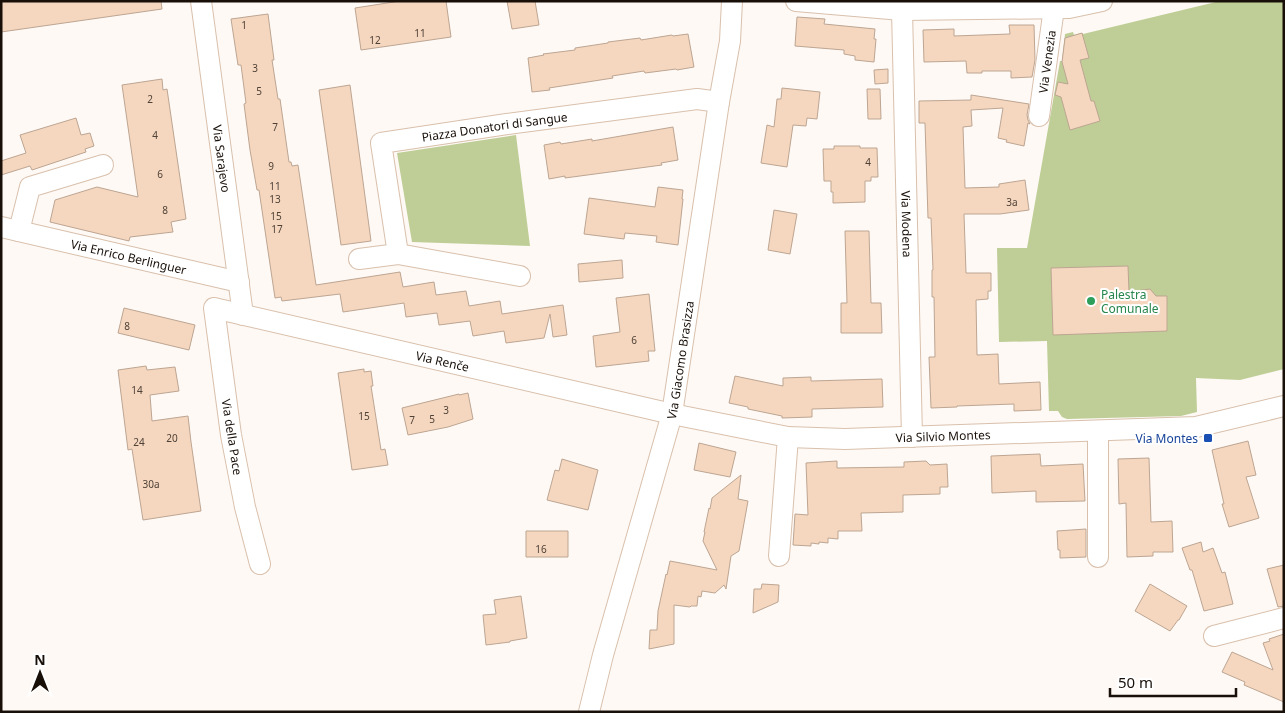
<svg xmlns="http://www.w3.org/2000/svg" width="1285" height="713" viewBox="0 0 1285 713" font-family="'Noto Sans',sans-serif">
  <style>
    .green { fill: #bece96 }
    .building { fill: #f5d7bf; stroke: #bda592 }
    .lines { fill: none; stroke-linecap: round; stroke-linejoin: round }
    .street-casing { stroke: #d9c0ac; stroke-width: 22 }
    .street { stroke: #fff; stroke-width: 20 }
    .leisure-dot { fill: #2e9e5b; stroke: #fff; stroke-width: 2 }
    .transit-dot { fill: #1a4fb4; stroke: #fff; stroke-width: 2 }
    .labels { text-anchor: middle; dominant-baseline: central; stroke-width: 4; stroke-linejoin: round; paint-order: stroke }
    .number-label { font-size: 10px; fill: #4f4136 }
    .street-label { font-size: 12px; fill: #180f09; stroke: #fff }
    .leisure-label { font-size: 12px; fill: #27864d; stroke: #fff; text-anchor: start }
    .transit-label { font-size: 12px; fill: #164399; stroke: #fff; text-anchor: end }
  </style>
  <rect width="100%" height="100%" fill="#fef9f5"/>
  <path class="green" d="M1220 1H1284V369L1240 380 1196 378 1197 412 1181 416 1067 419 1062 417 1058 411H1049L1047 341 999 342 997 248H1027L1060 61H1062L1065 34 1073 32 1074 35 1082 33 1083 34Z
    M516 135 530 246 412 242 397 153Z"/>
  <path class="building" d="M1 1H161L162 9 1 32Z
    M400 1H446L451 37 361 50 355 8Z
    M507 1H535L539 25 512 29Z
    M268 14 274 60H272L278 99H280L289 162H291L292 166 298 165 316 285 400 272 403 287 434 282 436 295 466 291 469 306 500 301 502 314 563 305 567 335 553 337 550 314 544 338 506 343 504 331 473 336 470 321 439 325 437 313 406 317 404 303 343 312 340 294 282 301 281 297 275 298 259 190H257L250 150 244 104 246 103 241 65H238L231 19Z
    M797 17 825 19 824 24 875 29 874 39H876L874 62 855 60V56L844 54V50L795 46Z
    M1009 25H1034L1035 60 1032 77 1011 78V71H982V73H967L966 61 924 62 923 30 954 29V36L1010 34Z
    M1082 33 1089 58 1080 60 1091 101H1094L1100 121 1070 130 1061 97 1055 95 1058 82 1068 84 1062 62 1065 38Z
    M688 34 694 67 677 70 676 69 645 73 644 71 612 76 613 78 549 88 550 90 532 92 528 58 544 55 543 54 575 50V48L608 43V42L640 38 641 40 672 35 673 36Z
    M888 69V83L875 84 874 70Z
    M162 79 163 90 167 89 186 219 171 222 173 232 130 237 129 241 50 222 55 200 97 187 138 197 122 85Z
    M350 85 371 241 341 245 319 90Z
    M782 88 820 92 817 119 807 118 806 126 793 125 787 167 761 163 767 125 774 127 777 99H781Z
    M867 89H880L881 119H868Z
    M971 95 1029 104 1027 115 1028 120 1030 124 1028 123 1024 146 1006 142 1007 140 998 138 1003 108 971 110 972 126 963 127 965 188 999 187V184L1025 180 1029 210 1000 214H964L966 273H991V291H988V299L976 300 977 355 998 354 999 384 1040 382 1041 410 1014 411V404L957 406V407L931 408 929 357H935L934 297H932V270H933L931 218H928L925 123H919V101L971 100Z
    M76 118 81 135 90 133 94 146 85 149 86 152 32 170 30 166 1 175V161L26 153 20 135Z
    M673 127 678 160 661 163 662 165 565 178V176L549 179 544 145 560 142 561 144 592 139V141Z
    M834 146H860V148H877L878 177H871V181H865V202L833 203V192H831V181H824L823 149H834Z
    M658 187 683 190 682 199H683L678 245 656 242 657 236 625 233 624 239 584 234 589 198 655 207Z
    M774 210 797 214 790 254 768 250Z
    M845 231H869L871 303H881L882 333H841V303H847Z
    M622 260 623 278 579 282 578 264Z
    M1128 266 1129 292 1150 289 1156 296H1167V331L1053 335 1051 268Z
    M649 294 655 351H648L649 361 596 367 593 336 620 332 616 298Z
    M124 308 195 325 189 350 118 333Z
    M146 366 147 370 175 367 179 391 150 395 152 421 188 416 191 442 201 511 143 520 132 449 128 450 118 370Z
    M364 369V372L371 371 373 386H371L381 450 385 449 388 465 352 470 338 373Z
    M735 376 783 386V378L811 377V381L882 379 883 407 812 409V417L782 418V416L748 409V407L729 403Z
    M468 393 473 419 448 427 408 435 402 408 459 394V395Z
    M1248 441 1256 475 1246 477 1259 518 1229 527 1222 504H1224L1212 450Z
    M699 443 736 452 730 477 694 470Z
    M1040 454 1041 466 1083 464 1085 501 1036 502V491L992 493 991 456Z
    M1149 458 1151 522 1172 521 1173 552H1153V556L1127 557 1126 503 1119 504 1118 459Z
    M562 459 598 470 588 510 547 500 555 470 559 471Z
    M837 461V468L904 467V462L926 461 930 465 947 464 948 487H940V494L903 495V512L861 513 862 531H838V539L828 538V543L819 542V544L811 543V546L793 545 795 514 808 515 806 463Z
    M741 475 738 499 748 501 739 551 731 556 726 589 724 585 715 593 702 591 701 597 698 596 697 606H691L690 607 674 605V644L649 649 650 630H657L658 611 666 574 667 575 670 561 717 570 703 541 705 532H704L709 508 710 509 712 498Z
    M1086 529V557L1060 558V550H1058L1057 531Z
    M526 531H568V557H526Z
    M1201 542 1203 552 1213 548 1222 573 1225 572 1233 604 1204 611 1192 570H1190L1182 548Z
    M1284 565V606L1278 607 1267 569Z
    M762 584 779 585 778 602 753 613 754 589H761Z
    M1150 584 1187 606 1179 620H1178L1170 631 1135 611Z
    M521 596 527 638 510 641V642L486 645 483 615 496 614 494 600Z
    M1284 634V702L1244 685 1245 682 1222 672 1232 652 1273 670 1263 643 1270 641 1269 639Z"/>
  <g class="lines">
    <defs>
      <g id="street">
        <path id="s1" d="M201 1 243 315"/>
        <path d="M796 1 902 10 1069 8 1102 1"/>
        <path id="s2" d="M902 10 912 437"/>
        <path id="s3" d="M1039 116 1054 8"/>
        <path id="s4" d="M1 227 239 282"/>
        <path d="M19 231 30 187 103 165"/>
        <path d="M359 259 398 254"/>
        <path id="s5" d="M520 276 398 254 381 143 507 124 697 99 719 102"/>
        <path d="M1098 431V557"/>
        <path d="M779 556 788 437"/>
        <path id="s6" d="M260 564 245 507 231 435 214 308 672 414 788 437 845 439 1196 427 1284 406"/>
        <path d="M1214 636 1284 618"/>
        <path id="s7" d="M589 712 603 655 672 414 719 102 730 41 732 1"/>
      </g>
    </defs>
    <use href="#street" class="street-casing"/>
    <use href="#street" class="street"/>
  </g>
  <circle class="leisure-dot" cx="1091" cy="301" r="5"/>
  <rect class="transit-dot" x="1203" y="433" width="10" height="10" rx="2.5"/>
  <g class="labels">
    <g class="number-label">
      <text x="244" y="25">1</text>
      <text x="420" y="33">11</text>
      <text x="375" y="40">12</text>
      <text x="255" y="68">3</text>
      <text x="259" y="91">5</text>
      <text x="150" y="99">2</text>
      <text x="275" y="127">7</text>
      <text x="155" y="135">4</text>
      <text x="868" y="162">4</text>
      <text x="271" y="166">9</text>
      <text x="160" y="174">6</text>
      <text x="275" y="186">11</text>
      <text x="275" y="199">13</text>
      <text x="1012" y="202">3a</text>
      <text x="165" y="210">8</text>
      <text x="276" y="216">15</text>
      <text x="277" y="229">17</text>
      <text x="127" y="326">8</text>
      <text x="634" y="340">6</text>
      <text x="137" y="390">14</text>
      <text x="446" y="410">3</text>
      <text x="364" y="416">15</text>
      <text x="432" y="419">5</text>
      <text x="412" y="420">7</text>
      <text x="172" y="438">20</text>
      <text x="139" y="442">24</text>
      <text x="151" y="484">30a</text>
      <text x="541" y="549">16</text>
    </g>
    <g class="street-label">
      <text stroke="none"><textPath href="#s3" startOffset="55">Via Venezia</textPath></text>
      <text stroke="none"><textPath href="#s5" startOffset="351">Piazza Donatori di Sangue</textPath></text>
      <text stroke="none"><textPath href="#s1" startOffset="159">Via Sarajevo</textPath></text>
      <text stroke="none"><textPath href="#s2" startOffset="214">Via Modena</textPath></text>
      <text stroke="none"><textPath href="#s4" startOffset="131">Via Enrico Berlinguer</textPath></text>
      <text stroke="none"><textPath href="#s7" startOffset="364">Via Giacomo Brasizza</textPath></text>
      <text stroke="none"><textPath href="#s6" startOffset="495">Via Renče</textPath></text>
      <text stroke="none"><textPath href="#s6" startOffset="1004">Via Silvio Montes</textPath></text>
      <text transform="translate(232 437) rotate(81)">Via della Pace</text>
    </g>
    <g class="leisure-label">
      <text x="1101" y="294">Palestra<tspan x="1101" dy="14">Comunale</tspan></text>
    </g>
    <g class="transit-label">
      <text x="1198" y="438">Via Montes</text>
    </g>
  </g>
  <rect width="1285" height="713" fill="none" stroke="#180f09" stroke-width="5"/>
  <g transform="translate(40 673)" stroke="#ffffff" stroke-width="4" paint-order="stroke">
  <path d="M0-4L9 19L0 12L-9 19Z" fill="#180f09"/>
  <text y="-8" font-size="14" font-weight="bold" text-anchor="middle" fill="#180f09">N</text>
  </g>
  <path d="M1110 688v8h126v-8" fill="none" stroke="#180f09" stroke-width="2.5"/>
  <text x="1118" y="688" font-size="15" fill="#180f09" stroke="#ffffff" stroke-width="4" paint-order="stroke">50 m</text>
</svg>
